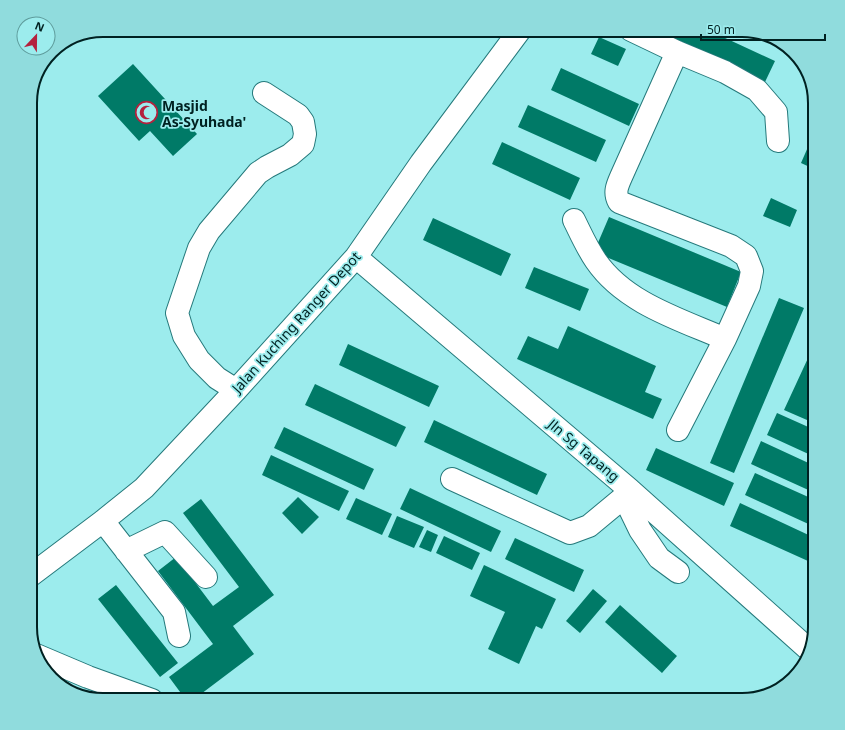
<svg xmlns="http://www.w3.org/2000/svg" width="845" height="730" viewBox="0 0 845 730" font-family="'Noto Sans',sans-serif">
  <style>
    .building { fill: #007a67 }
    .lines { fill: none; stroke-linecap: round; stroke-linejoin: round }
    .minor-casing { stroke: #25797b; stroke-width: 24 }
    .minor { stroke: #fff; stroke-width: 22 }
    .labels { text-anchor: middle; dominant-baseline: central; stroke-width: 3.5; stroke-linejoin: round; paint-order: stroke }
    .poi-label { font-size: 14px; font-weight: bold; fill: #002121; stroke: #9ceced; text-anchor: start }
    .street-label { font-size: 14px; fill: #002121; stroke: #9ceced }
    .rim { fill: none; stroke: #002121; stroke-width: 2 }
  </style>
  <rect width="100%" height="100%" fill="#9ceced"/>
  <path class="building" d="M651 30H708L775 61 765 82Z
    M599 37 626 49 618 66 591 54Z
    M133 64 197 134 173 156 150 131 139 141 98 96Z
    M561 68 639 104 629 126 551 90Z
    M528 105 606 140 596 162 518 127Z
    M815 131V166L814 169 801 163Z
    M502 142 580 178 570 200 492 164Z
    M771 198 797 210 790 227 763 216Z
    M609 217 741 272 727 307 594 252Z
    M433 218 511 254 501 276 423 240Z
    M534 267 589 289 580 311 525 288Z
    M779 298 804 308 734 473 710 463Z
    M815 300V320L808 316Z
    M568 326 656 366 645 392 662 399 653 419 517 359 528 336 558 349Z
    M815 343V402L807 420 784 410Z
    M348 344 439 386 429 407 339 365Z
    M315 384 406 427 396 447 305 405Z
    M777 413 815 430V457L767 435Z
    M434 420 547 474 537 495 424 442Z
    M284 427 374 469 364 490 274 448Z
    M761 441 815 466V493L751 464Z
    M656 448 734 483 724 506 646 470Z
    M271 455 349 491 339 511 262 475Z
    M755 473 815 500V527L745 495Z
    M410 488 501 531 491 552 400 509Z
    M298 497 319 517 302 534 282 513Z
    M356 498 392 514 382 535 346 519Z
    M201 499 274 595 233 626 254 654 193 700H186L169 677 213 644 158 571 176 557 213 606 239 587 183 513Z
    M740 503 815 538V545L808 561 730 526Z
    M397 516 424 527 414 548 388 537Z
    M427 530 438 535 431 552 419 547Z
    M444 536 480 553 472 570 436 553Z
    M515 538 584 570 574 592 505 559Z
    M484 565 556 599 542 629 536 626 519 664 488 649 505 612 470 596Z
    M116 585 178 663 160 677 98 599Z
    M593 589 607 601 580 633 566 621Z
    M620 605 677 656 662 673 605 622Z"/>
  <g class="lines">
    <defs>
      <path id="minor" d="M631 30 677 52 725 72 757 90 776 112 778 141
        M677 52 621 177C617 186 614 193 619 202L731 246 746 256 752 271 749 286 725 339 678 430
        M574 220C581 234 587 248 596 261 625 303 679 319 725 339
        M356 257 630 490 807 648
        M236 390 217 378 199 360 184 336 177 313 199 248 209 231 258 173 267 167 290 155 303 144 305 134 303 122 298 115 264 93
        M452 479 570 533 589 526 624 497 630 490
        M624 497 640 530 659 558 678 572
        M103 521 174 612 179 636
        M126 551 165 532 206 577
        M30 576 103 521 144 488 236 390 356 257 421 163 520 30
        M36 655 88 677 152 700"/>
    </defs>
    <use href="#minor" class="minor-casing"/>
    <use href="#minor" class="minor"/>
  </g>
  <defs>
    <symbol id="mosque-ring" viewBox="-11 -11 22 22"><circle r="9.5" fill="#9ceced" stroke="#b4213d" stroke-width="1.5"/><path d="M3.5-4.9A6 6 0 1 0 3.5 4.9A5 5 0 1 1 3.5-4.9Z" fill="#b4213d"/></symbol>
  </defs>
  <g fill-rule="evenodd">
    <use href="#mosque-ring" x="134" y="100" width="25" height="25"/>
  </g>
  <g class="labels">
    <g class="poi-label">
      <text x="162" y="105">Masjid<tspan x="162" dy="16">As-Syuhada'</tspan></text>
    </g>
    <g class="street-label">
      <text transform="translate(296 322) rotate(-48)">Jalan Kuching Ranger Depot</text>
      <text transform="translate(584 450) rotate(40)">Jln Sg Tapang</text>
    </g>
  </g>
  <path d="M0 0H845V730H0ZM103 37H742A66 66 0 0 1 808 103V627A66 66 0 0 1 742 693H103A66 66 0 0 1 37 627V103A66 66 0 0 1 103 37Z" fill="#90dcdd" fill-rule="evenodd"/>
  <path class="rim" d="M103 37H742A66 66 0 0 1 808 103V627A66 66 0 0 1 742 693H103A66 66 0 0 1 37 627V103A66 66 0 0 1 103 37Z"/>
  <g transform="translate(36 36) rotate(22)"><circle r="19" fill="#9ceced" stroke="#5e9b9b"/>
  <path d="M0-3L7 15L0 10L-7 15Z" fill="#b4213d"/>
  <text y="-6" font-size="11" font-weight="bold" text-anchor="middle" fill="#002121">N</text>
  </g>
  <path d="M701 34v6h124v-6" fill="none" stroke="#002121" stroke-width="2"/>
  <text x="707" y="34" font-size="12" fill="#002121" stroke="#9ceced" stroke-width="3" paint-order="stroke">50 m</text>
</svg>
